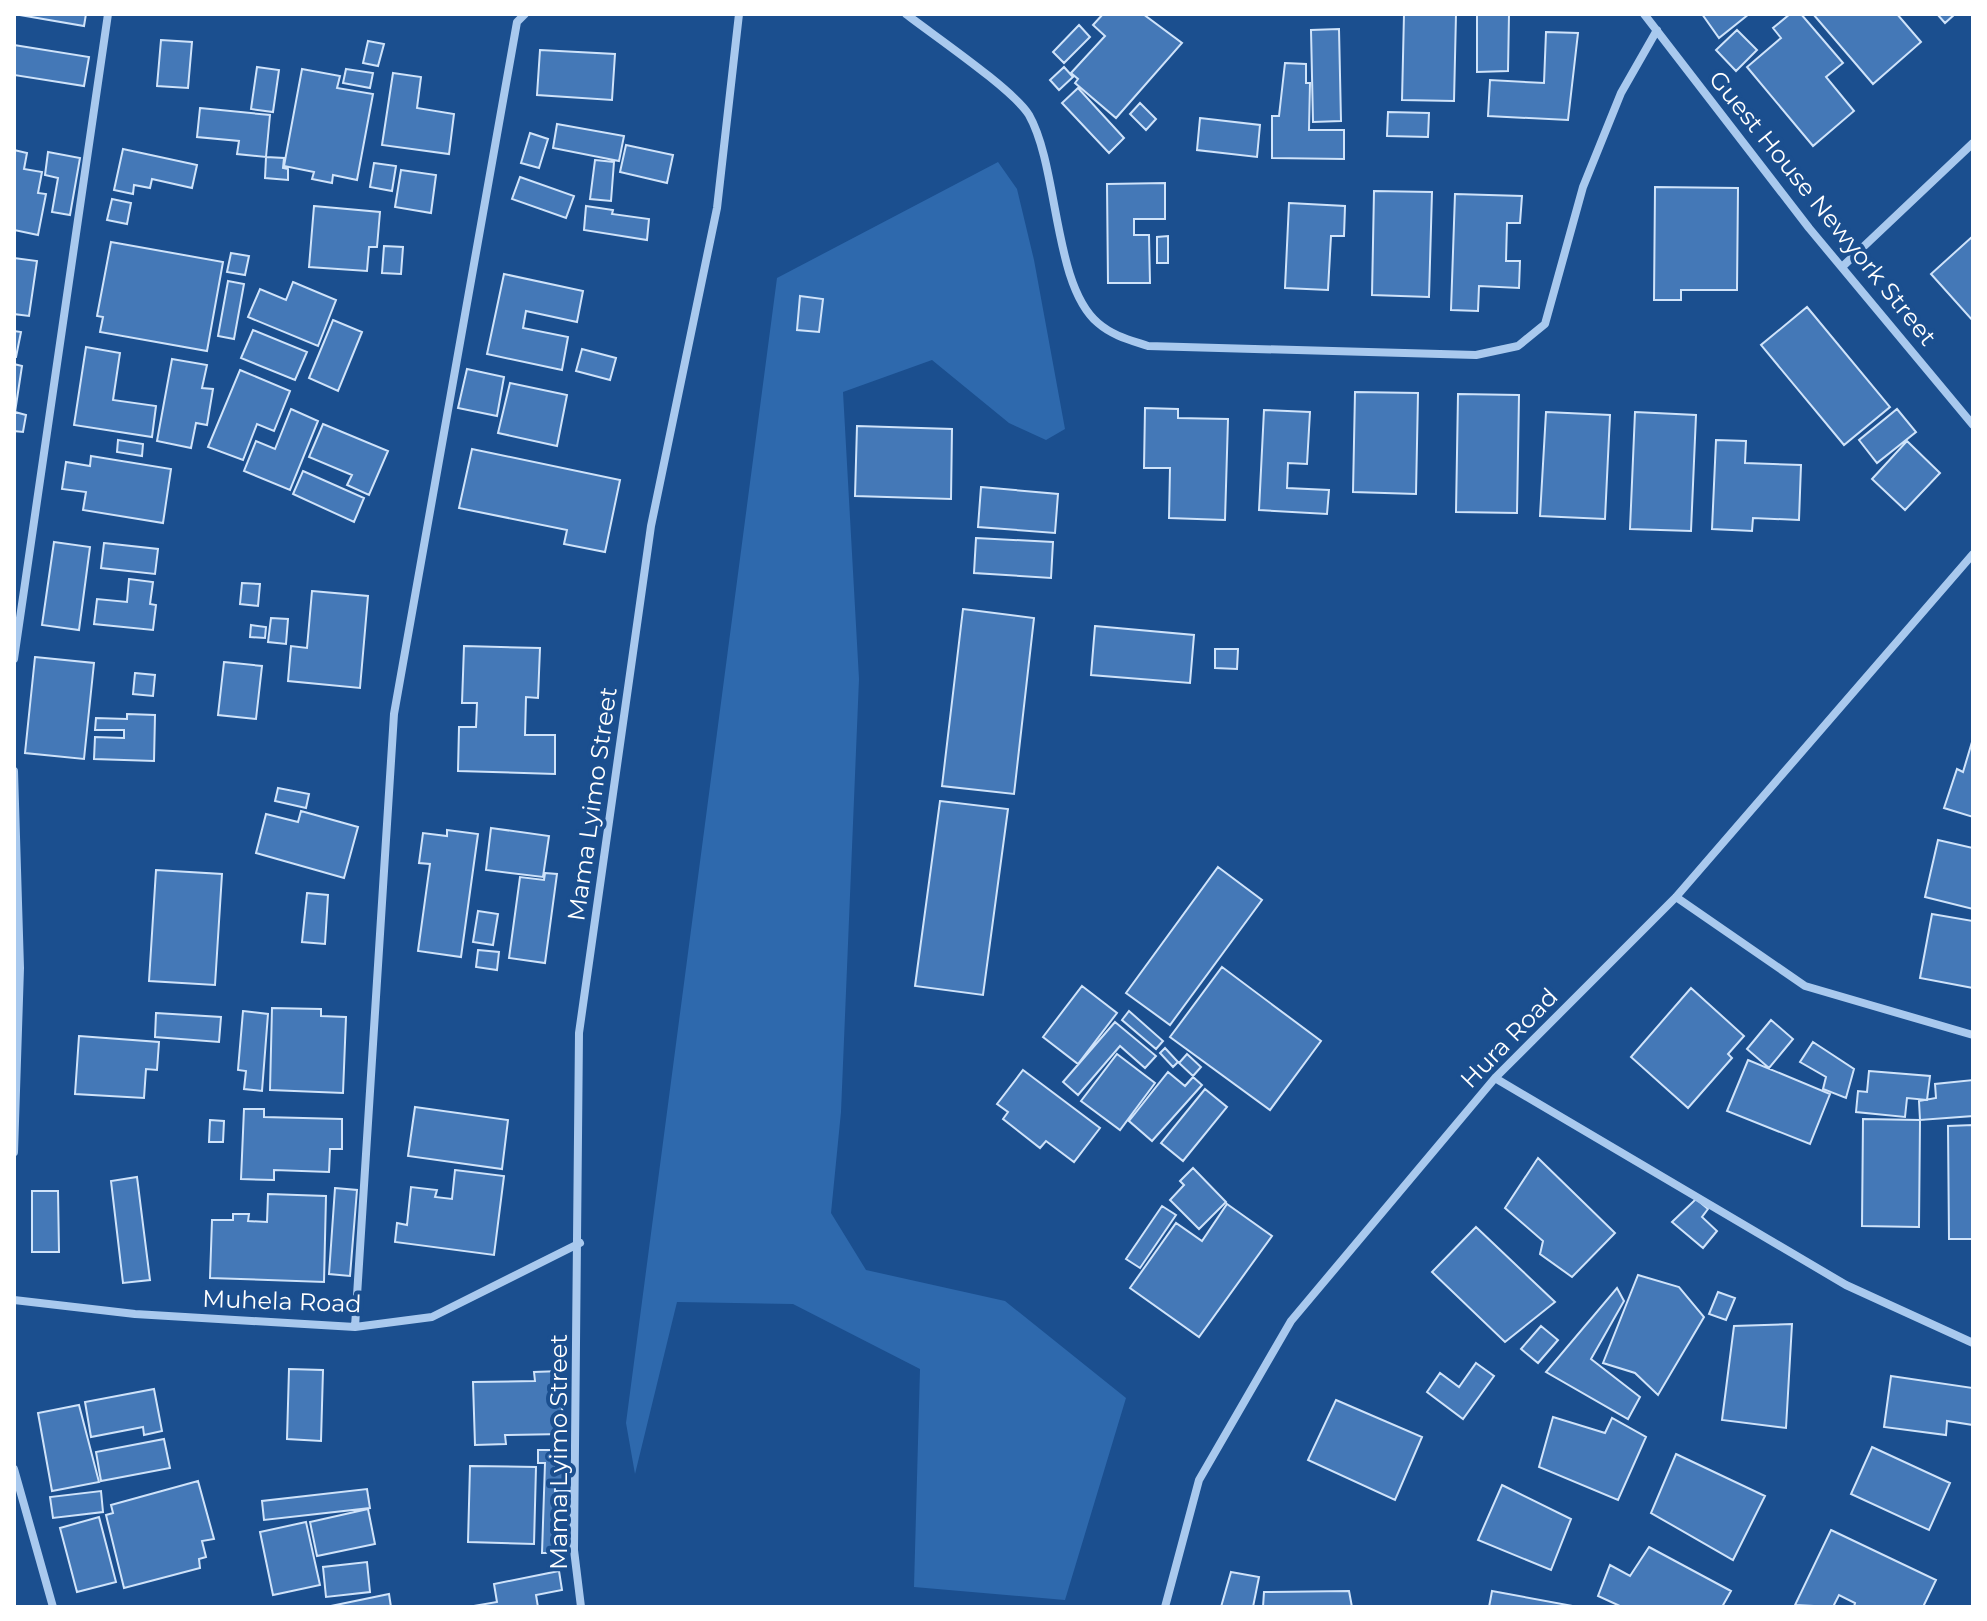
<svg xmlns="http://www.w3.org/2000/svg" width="1987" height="1621" viewBox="0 0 1987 1621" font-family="Montserrat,sans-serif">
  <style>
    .green { fill: #2e69ad }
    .building { fill: #4478b7; stroke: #cfe3fa; stroke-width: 2 }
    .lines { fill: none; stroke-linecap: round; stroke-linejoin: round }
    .street { stroke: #a9c9ee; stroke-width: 8 }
    .labels { text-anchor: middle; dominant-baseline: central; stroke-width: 8; stroke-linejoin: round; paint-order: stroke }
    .street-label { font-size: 24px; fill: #fff; stroke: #1b4f8f }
  </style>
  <rect width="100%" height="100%" fill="#1b4f8f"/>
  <path class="green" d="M998 162 1017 189 1034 260 1065 429 1046 440 1009 423 932 360 843 392 859 679 841 1112 831 1213 866 1270 1005 1301 1126 1398 1065 1600 914 1587 920 1369 793 1304 677 1302 635 1474 626 1423 777 278Z"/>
  <path class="building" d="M14 14H86L84 26Z
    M1103 14H1143L1182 43 1116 118 1075 83 1078 79 1071 73 1105 36 1093 25Z
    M1404 14H1456L1454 101 1402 100Z
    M1477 14H1509L1508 71 1477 72Z
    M1702 14H1749L1719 38Z
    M1790 14H1801L1843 63 1826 77 1854 111 1813 146 1747 67 1781 38 1773 28Z
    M1813 14H1897L1921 42 1873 84Z
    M1937 14H1955L1945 23Z
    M1079 25 1090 37 1064 63 1053 52Z
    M1339 29 1341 121 1313 122 1311 30Z
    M1737 30 1757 50 1736 71 1716 50Z
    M1546 32 1578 33 1568 120 1488 116 1490 80 1544 83Z
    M161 40 192 42 188 88 157 86Z
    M368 41 384 44 378 66 363 63Z
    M14 45 89 57 84 86 14 75Z
    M540 50 615 54 612 100 537 95Z
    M1285 63 1306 64V83H1310L1309 130H1344V159L1272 158V116H1279Z
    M257 67 279 70 273 112 251 109Z
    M1064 67 1073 77 1059 90 1050 80Z
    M302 69 340 76 337 88 373 94 357 180 333 175 332 183 312 179 314 172 284 166Z
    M346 69 373 73 370 88 343 83Z
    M393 73 421 77 417 108 454 114 449 154 382 145Z
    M1078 88 1124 138 1109 153 1062 103Z
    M1140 103 1156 119 1146 130 1130 114Z
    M200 108 270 115 266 157 237 154 239 141 197 137Z
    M1388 112 1429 113 1428 137 1387 136Z
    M1200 118 1260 125 1257 157 1197 150Z
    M557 124 624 136 619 161 553 148Z
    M530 133 548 139 539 168 521 163Z
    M626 145 673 155 667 183 620 172Z
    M123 149 197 165 192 188 152 179 150 188 134 185 133 194 114 190Z
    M14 150 27 153 24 169 42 172 38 193 46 194 38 235 14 230Z
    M48 152 80 158 70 215 52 212 58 178 45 175Z
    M266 157 284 158 283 168 288 169V180L265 178Z
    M595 160 614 162 611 201 590 199Z
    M374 163 396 166 392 191 370 187Z
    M401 170 436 175 431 213 395 207Z
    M520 177 574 196 566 218 512 199Z
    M1165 183V219H1134V235H1149L1150 283H1108L1107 184Z
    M1655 187 1738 188 1737 290H1681V300H1654Z
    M1374 191 1432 192 1429 297 1372 295Z
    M1455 194 1522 196 1520 223H1507L1506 261H1520L1519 288 1479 286 1478 311 1451 310Z
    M112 199 131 203 127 224 107 220Z
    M1289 203 1345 206 1344 236H1331L1328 290 1285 288Z
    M314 206 380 212 377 247H369L367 271 309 267Z
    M586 206 613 210 612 214 649 219 647 240 584 230Z
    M1168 236V263H1157V237Z
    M1973 236V321L1931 274Z
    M111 242 223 262 207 351 100 332 103 317 97 316Z
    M384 246 403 247 401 274 382 273Z
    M231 253 249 256 245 275 227 272Z
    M14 258 37 261 29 316 14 314Z
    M504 274 583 291 577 322 526 311 523 328 568 337 562 370 487 354Z
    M228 281 244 284 234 339 218 336Z
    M293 282 336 300 318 346 248 317 260 289 286 300Z
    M800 296 823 299 819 332 797 330Z
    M1807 307 1890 407 1844 445 1761 345Z
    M333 320 362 332 338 391 309 378Z
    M253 330 307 352 295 380 241 358Z
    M14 331 21 332 16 357H14Z
    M86 347 120 353 113 400 156 406 152 437 74 425Z
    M582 349 616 358 610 380 576 371Z
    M172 359 207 365 202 388 213 389 207 425 196 423 191 448 157 441Z
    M14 364 22 366 15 412 26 415 23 432 14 431Z
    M467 369 504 377 497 416 458 408Z
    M240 370 290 391 274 431 257 424 243 460 208 447Z
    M510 383 567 395 557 446 498 433Z
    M1355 392 1418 393 1416 494 1353 492Z
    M1458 394 1519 395 1517 513 1456 512Z
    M1145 408 1178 409V418L1228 419 1225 520 1169 518 1170 468H1144Z
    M291 409 318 421 290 490 244 471 256 441 275 449Z
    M1897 409 1916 432 1877 463 1859 440Z
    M1264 410 1310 412 1307 464 1288 463 1287 488 1329 490 1327 514 1259 510Z
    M1546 412 1610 415 1605 519 1540 516Z
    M1635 412 1696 415 1691 531 1630 529Z
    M323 424 388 451 369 495 347 485 352 475 309 457Z
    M857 426 952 429 951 499 855 496Z
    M118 440 143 444 142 456 117 452Z
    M1716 440 1746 441 1745 463 1801 465 1799 520 1753 518 1752 531 1712 529Z
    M1907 441 1940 473 1905 510 1872 479Z
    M472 449 620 480 605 552 564 544 567 530 459 508Z
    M91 456 171 469 163 523 83 510 86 492 62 489 66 462 90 466Z
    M303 471 364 498 354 522 293 494Z
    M981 487 1058 494 1055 533 978 527Z
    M976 538 1053 542 1051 578 974 573Z
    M54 542 90 547 79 630 42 625Z
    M104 543 158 549 155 574 101 568Z
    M129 579 153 582 150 604 156 605 153 630 94 624 97 599 127 602Z
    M242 583 260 584 258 606 240 604Z
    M312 591 368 596 360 688 288 681 291 646 307 648Z
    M963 609 1034 618 1014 794 942 786Z
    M271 618 288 619 286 644 268 642Z
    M251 625 266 627 265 638 250 637Z
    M1095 626 1194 635 1190 683 1091 675Z
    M464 646 540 648 538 698 526 697 525 735H555V774L458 771 459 727H476L477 703H462Z
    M1215 649H1238L1237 669 1215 668Z
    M35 657 94 663 84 759 25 753Z
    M224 662 262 666 256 719 218 715Z
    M135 673 155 675 153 696 133 694Z
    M127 714 155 715 154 761 94 759 95 737 124 738V730H95L96 718 127 719Z
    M1972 742H1973V817L1944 808 1957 769 1963 772Z
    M278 788 309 794 306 808 275 801Z
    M940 801 1008 809 983 995 915 986Z
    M301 811 358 827 344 878 256 853 266 814 298 822Z
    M491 828 549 836 543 877 486 870Z
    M447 830 478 834 461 957 418 951 430 864 419 863 423 833 447 836Z
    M1938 840 1973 848V909L1925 897Z
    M1218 867 1262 900 1170 1025 1126 993Z
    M156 870 222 874 215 985 149 981Z
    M545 873 557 874 545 963 509 958 520 877 544 880Z
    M307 893 328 895 325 944 302 942Z
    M478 911 498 914 493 945 473 942Z
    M1932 914 1973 921V988L1920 978Z
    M478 950 499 952 497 970 476 967Z
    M1222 967 1321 1041 1270 1110 1170 1037Z
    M1082 986 1117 1013 1078 1064 1043 1037Z
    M1691 988 1744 1036 1728 1054 1732 1058 1688 1108 1631 1057Z
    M272 1008 321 1009V1016L346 1017 343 1093 270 1090Z
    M243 1011 268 1014 262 1091 244 1089 246 1071 238 1070Z
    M1129 1011 1163 1041 1156 1049 1122 1020Z
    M156 1013 221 1017 219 1042 155 1037Z
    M1771 1020 1793 1039 1769 1068 1747 1049Z
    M1115 1022 1156 1056 1145 1068 1120 1046 1078 1095 1063 1082Z
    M79 1036 159 1042 157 1070 146 1069 144 1098 75 1094Z
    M1813 1042 1854 1069 1846 1098 1823 1089 1826 1077 1800 1062Z
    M1165 1048 1178 1062 1173 1067 1160 1053Z
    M1117 1054 1155 1083 1120 1130 1081 1101Z
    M1187 1054 1201 1067 1193 1076 1179 1063Z
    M1748 1060 1830 1094 1810 1144 1727 1111Z
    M1023 1070 1100 1128 1074 1162 1046 1141 1040 1148 1003 1119 1008 1112 997 1104Z
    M1869 1071 1930 1076 1927 1100 1907 1098 1905 1117 1856 1112 1858 1091 1867 1092Z
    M1168 1072 1185 1086 1193 1077 1202 1085 1152 1141 1129 1121Z
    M1973 1080V1116L1920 1120 1919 1101 1936 1098 1935 1084Z
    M1205 1089 1227 1107 1183 1161 1161 1143Z
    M415 1107 508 1120 502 1169 408 1156Z
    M244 1109H264V1117L342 1119V1149H330L329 1172 274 1170V1180L241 1179Z
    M1863 1119 1920 1120 1919 1227 1862 1226Z
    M210 1120 224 1121 223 1142H209Z
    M1973 1125V1239H1949L1948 1126Z
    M1538 1158 1615 1233 1572 1277 1540 1254 1543 1241 1505 1208Z
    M1193 1168 1226 1202 1199 1229 1170 1200 1184 1185 1180 1181Z
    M455 1170 504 1176 494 1255 395 1242 397 1223 407 1225 411 1187 437 1190 435 1197 452 1199Z
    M137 1177 150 1280 123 1283 111 1181Z
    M335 1188 357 1190 350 1276 329 1274Z
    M32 1191H58L59 1252H32Z
    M268 1194 326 1196 324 1282 210 1278 212 1220H233V1214H249L248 1221 267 1222Z
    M1696 1199 1708 1209 1702 1217 1717 1231 1703 1248 1672 1222Z
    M1227 1204 1272 1236 1199 1337 1130 1288 1176 1223 1202 1241Z
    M1162 1206 1176 1215 1140 1268 1126 1259Z
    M1476 1227 1555 1302 1505 1342 1432 1272Z
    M1638 1275 1679 1287 1704 1317 1658 1395 1635 1373 1603 1363Z
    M1617 1288 1624 1301 1591 1359 1640 1397 1628 1419 1546 1372Z
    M1718 1292 1735 1298 1726 1320 1709 1314Z
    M1792 1324 1786 1428 1722 1420 1734 1326Z
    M1541 1326 1558 1340 1538 1363 1521 1349Z
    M1476 1363 1494 1376 1463 1419 1427 1392 1440 1373 1459 1387Z
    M289 1369 323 1370 321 1441 287 1439Z
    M561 1371 563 1434 505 1435 506 1444 475 1445 473 1382 535 1381 534 1372Z
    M1891 1376 1973 1388V1425L1947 1421 1946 1435 1884 1427Z
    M154 1389 162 1431 144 1435 143 1427 91 1437 85 1402Z
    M1336 1400 1422 1437 1395 1500 1308 1460Z
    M79 1405 99 1482 52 1491 38 1413Z
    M1553 1417 1605 1433 1612 1418 1646 1437 1618 1500 1539 1467Z
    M164 1439 170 1468 101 1481 96 1452Z
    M1872 1447 1950 1483 1929 1530 1851 1494Z
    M538 1450H555V1468H571L570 1481H555V1491H572L570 1553H542L545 1463H538Z
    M1676 1454 1765 1496 1733 1560 1651 1513Z
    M470 1466 536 1467 534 1544 468 1542Z
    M198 1481 214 1539 202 1541 206 1557 199 1559 200 1568 124 1588 106 1515 113 1513 111 1505Z
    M1502 1485 1571 1519 1551 1570 1478 1540Z
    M367 1489 370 1508 264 1520 262 1501Z
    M101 1491 103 1512 53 1518 50 1497Z
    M368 1509 375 1544 317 1556 310 1522Z
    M99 1517 116 1582 77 1592 60 1528Z
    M306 1522 320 1585 273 1595 260 1532Z
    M1831 1530 1936 1580 1923 1607H1854L1855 1603 1839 1595 1833 1607 1795 1605Z
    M1649 1547 1731 1591 1722 1607H1622L1598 1596 1610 1565 1630 1576Z
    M367 1562 370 1592 326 1597 323 1567Z
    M559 1571 562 1590 536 1595 538 1607H468L497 1602 494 1584Z
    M1231 1572 1259 1577 1253 1607H1221Z
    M1349 1591 1352 1607H1263L1264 1592Z
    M1492 1591 1573 1606V1607H1489Z
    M389 1594 391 1607H326Z"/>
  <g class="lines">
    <path class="street" d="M906 14C933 35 1014 90 1029 115 1059 168 1053 285 1098 323 1113 336 1130 340 1148 346L1476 355 1518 346 1545 324 1583 187 1621 93 1657 30
      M1644 14 1809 228 1973 425
      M1842 267 1973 143
      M14 659 108 14
      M14 771 20 968 14 1152
      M1676 897 1805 986 1973 1035
      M1495 1078 1846 1285 1973 1343
      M14 1300 135 1314 355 1327 432 1317 580 1243
      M355 1327 394 714 517 22 525 14
      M14 1469 53 1607
      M581 1607 574 1550 579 1033 651 526 717 208 739 14
      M1165 1607 1199 1480 1291 1321 1495 1078 1676 897 1973 554"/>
  </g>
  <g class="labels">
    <g class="street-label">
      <text transform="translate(1823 208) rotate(51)">Guest House Newyork Street</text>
      <text transform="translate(592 804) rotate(-82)">Mama Lyimo Street</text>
      <text transform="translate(1509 1038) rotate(-46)">Hura Road</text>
      <text transform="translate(282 1301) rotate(2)">Muhela Road</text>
      <text transform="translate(558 1452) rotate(-90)">Mama Lyimo Street</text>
    </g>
  </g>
  <rect width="1987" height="1621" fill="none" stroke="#ffffff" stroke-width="32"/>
</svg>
